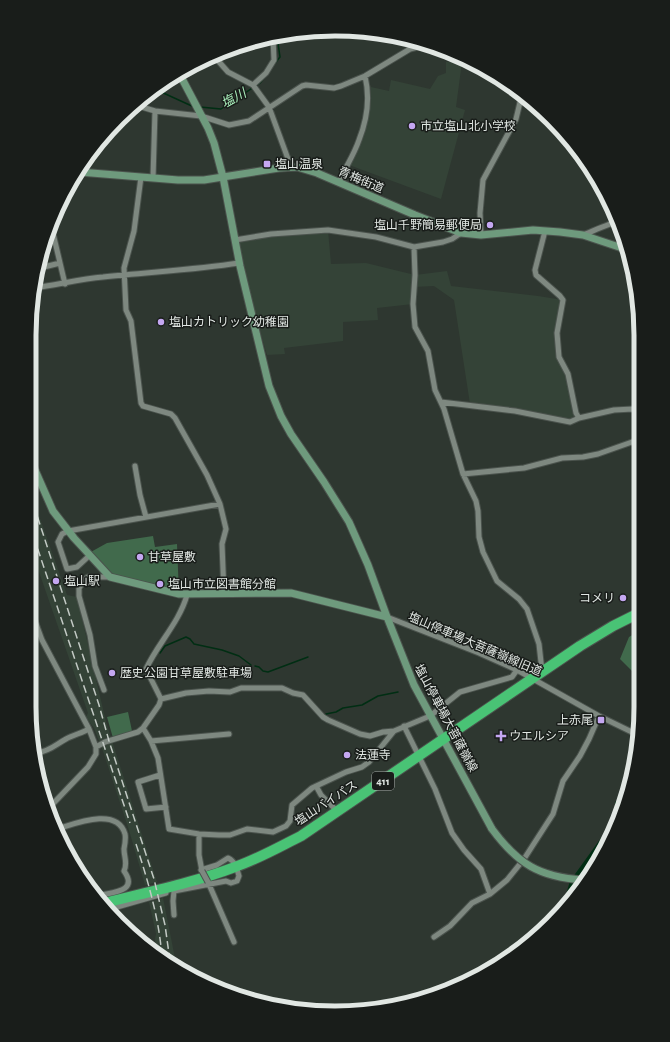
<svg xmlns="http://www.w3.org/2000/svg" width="670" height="1042" viewBox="0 0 670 1042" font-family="'Alegreya Sans','Noto Sans JP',sans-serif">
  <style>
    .built { fill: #344337 }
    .green { fill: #416a4c }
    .water { fill: #002e13 }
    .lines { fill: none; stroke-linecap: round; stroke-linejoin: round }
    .stream { stroke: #002e13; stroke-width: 1.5 }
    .street-casing { stroke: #4b534d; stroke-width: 7 }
    .secondary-casing { stroke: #4b534d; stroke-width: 9 }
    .highway-casing { stroke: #4b534d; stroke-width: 12 }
    .street { stroke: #7e8880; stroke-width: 5 }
    .secondary { stroke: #6e9a7d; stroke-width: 7 }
    .highway { stroke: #49c375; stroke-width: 10 }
    .rail { stroke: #c3cac5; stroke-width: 1.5; stroke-dasharray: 8 4; stroke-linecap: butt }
    .street-bridge-casing { stroke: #4b534d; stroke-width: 7; stroke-linecap: butt }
    .secondary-bridge-casing { stroke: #4b534d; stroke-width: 9; stroke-linecap: butt }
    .street-bridge { stroke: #7e8880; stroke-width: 5 }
    .secondary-bridge { stroke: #6e9a7d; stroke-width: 7 }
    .poi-dot { fill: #c4a7f1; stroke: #191d1a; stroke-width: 1.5 }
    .labels { text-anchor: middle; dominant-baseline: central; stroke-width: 3; stroke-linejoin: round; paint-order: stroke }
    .shield { fill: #191d1a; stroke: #a5aaa7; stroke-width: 1 }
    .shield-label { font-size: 11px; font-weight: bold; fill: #e1e7e3 }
    .poi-label { font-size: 12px; fill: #e1e7e3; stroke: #191d1a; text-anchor: start }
    .street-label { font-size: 12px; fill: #e1e7e3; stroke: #191d1a }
    .water-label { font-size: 13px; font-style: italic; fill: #aaf0bc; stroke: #191d1a }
    .rim { fill: none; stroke: #e1e7e3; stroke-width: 5 }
  </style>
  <rect width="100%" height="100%" fill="#2e3730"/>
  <path class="built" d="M446 62H462L456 107 465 110 441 199 349 165 369 107 371 87 389 91 391 80 430 89 438 76 446 73Z
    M328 230 331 264 366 263 415 275 447 271 451 286 538 296 563 300 557 333 559 357 568 374 576 413 570 422 470 404 454 300 434 286 413 287V304L377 308 378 320 343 322V341L284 348 285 354 267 355 240 266 235 240Z
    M30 490 67 595 77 597 106 722 157 882 145 885 128 827 103 751 94 728 86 717 88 713 30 546Z
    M163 898 172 943 176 964 156 954 155 939 156 934 149 902Z"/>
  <path class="green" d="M153 536 155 547 177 544 179 594 116 578 89 553 107 543Z
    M639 631V678L620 659 629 637Z
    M128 712 132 731 113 738 107 717Z"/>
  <path class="water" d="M626 795 618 824 609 834 565 909 547 924 548 919 564 901 570 881 606 831 615 814V802Z"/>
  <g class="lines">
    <path class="stream" d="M272 67 280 57 277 36
      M156 88 159 91 194 107
      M200 107 221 109 260 83 265 77
      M160 653 165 646 186 637 190 639 194 644 222 650 239 656 251 665
      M255 666 259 667 263 671 268 672 308 657
      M326 714 336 712 343 708 362 705 378 696 398 692"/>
    <defs>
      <path id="street" d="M213 55 228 72 253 85 269 107 291 167
        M253 85 266 73 274 60 273 37
        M135 105 155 111 201 116 229 125 249 121 302 86 306 85 334 88 341 86 365 76 410 49 430 44
        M141 177 134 231 124 268 126 310 131 321 141 403 143 406 171 414 175 418 207 475 220 504 226 529 222 544 224 594
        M153 178 155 111
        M339 182C345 168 354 155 359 140 367 120 370 97 365 76
        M52 229 65 284
        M545 231 535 270 536 275 560 296 563 300 557 333 559 357 568 374 576 413 579 418
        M481 235 480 213 483 180 516 119 522 94
        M583 235C591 232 612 222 618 222
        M235 240 271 234 328 230 376 237 414 247 443 242 452 239 461 233
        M414 247 415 275 413 304 415 327 428 351 435 390 444 409 463 474 476 501 478 511 479 537 483 552 497 581 519 599 527 609 539 644 542 671
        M40 268 60 263
        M34 288C57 285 80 279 103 277 148 272 194 270 239 263
        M441 402 515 411 570 422 579 418 614 410 633 409 640 415
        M135 466 140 495 146 517
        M463 474 524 468 562 458 583 457 598 454 632 442H640
        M90 555 77 567 67 569 58 542 62 534 68 531 220 504
        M30 575V571
        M30 610H31L42 640 89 729 96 747V754L88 767 47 810
        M387 617 479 653 517 670 599 716 638 735
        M104 690 95 666 90 635 79 596V588L85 579 88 577H110
        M161 699 186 693 209 691 230 692 241 688H282L293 693 303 695 323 717 328 720 360 734 370 736 383 732 394 731
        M404 726 435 789 452 833 464 850 481 869 490 894
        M143 728 151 741 158 758 169 829 199 834 219 835H230L247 829 273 832 286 826 290 821 292 805 312 788 346 772 362 767 369 762 394 731 430 716 460 692 512 677 517 670
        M151 741 229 734
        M96 747 105 742 138 732 143 728 159 705 161 699 146 669C158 643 179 623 187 595
        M37 753C50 751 55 745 66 739 73 735 82 733 89 729
        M160 775 138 782 146 809 166 807
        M316 786 321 795 338 812
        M57 829C74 824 117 806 125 834 126 839 125 844 124 849 124 857 128 864 124 871 139 892 112 892 98 896
        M199 834V855L202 871
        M208 882 234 942
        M110 909 166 893
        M174 915 173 901 174 891 226 881 231 883 237 881 239 876C237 869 235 861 228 858L217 865 201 870
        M434 937 450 926 472 903 490 894 507 880 524 859 553 814 563 781 580 756 589 739 599 716"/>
      <path id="secondary" d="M179 73 208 128 214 143 223 177 240 266 269 386 281 416 291 434 324 482 349 522 368 565 387 617 414 685 492 829
        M79 172 178 180H204L279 168 297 167 317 173 415 215 461 233 481 235 533 230 560 232 583 235 628 250
        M31 461 53 511 74 538 110 577 179 594 291 593 387 617"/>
      <path id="highway" d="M105 903C148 892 193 883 235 867 258 859 279 847 301 836L580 646 613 626 639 613"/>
    </defs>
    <use href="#street" class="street-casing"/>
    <use href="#secondary" class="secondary-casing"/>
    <use href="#highway" class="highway-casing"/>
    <use href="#street" class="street"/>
    <use href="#secondary" class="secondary"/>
    <use href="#highway" class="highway"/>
    <path class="rail" d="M30 494 99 705 109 741 154 879 165 925 170 961
      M30 526 130 823
      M136 844C148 881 159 918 162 957"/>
    <defs>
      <path id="street-bridge" d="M202 871 208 882"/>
      <path id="secondary-bridge" d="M492 829C518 864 539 877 583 880"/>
    </defs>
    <use href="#street-bridge" class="street-bridge-casing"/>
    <use href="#secondary-bridge" class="secondary-bridge-casing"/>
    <use href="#street-bridge" class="street-bridge"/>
    <use href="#secondary-bridge" class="secondary-bridge"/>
  </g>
  <g class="poi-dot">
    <circle cx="412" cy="126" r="4"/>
    <rect x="263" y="160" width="8" height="8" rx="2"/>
    <circle cx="490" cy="225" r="4"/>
    <circle cx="161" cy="322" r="4"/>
    <circle cx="140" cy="557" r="4"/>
    <circle cx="56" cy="581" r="4"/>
    <circle cx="160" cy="584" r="4"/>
    <circle cx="623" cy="598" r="4"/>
    <circle cx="112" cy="673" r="4"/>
    <rect x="597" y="716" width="8" height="8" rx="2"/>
    <path d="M499 730h4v4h4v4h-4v4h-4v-4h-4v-4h4z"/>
    <circle cx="347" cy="755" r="4"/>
  </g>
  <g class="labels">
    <rect class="shield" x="372" y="772" width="22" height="18" rx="3"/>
    <g class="shield-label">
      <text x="383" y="781">411</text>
    </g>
    <g class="poi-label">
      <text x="420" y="126">市立塩山北小学校</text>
      <text x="275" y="164">塩山温泉</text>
      <text x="482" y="225" text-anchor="end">塩山千野簡易郵便局</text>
      <text x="169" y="322">塩山カトリック幼稚園</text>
      <text x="148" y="557">甘草屋敷</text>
      <text x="64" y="581">塩山駅</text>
      <text x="168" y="584">塩山市立図書館分館</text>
      <text x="615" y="598" text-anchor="end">コメリ</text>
      <text x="120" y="673">歴史公園甘草屋敷駐車場</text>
      <text x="593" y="720" text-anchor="end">上赤尾</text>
      <text x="509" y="736">ウエルシア</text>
      <text x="355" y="755">法蓮寺</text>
    </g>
    <g class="street-label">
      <text transform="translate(361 180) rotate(23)">青梅街道</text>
      <text transform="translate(475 644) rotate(23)">塩山停車場大菩薩嶺線旧道</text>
      <text transform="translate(446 718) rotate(62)">塩山停車場大菩薩嶺線</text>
      <text transform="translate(326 803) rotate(-33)">塩山バイパス</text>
    </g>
    <g class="water-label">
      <text transform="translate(234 99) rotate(-29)">塩川</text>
    </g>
  </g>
  <path d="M0 0H670V1042H0ZM335 36H335A299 299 0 0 1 634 335V707A299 299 0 0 1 335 1006H335A299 299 0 0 1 36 707V335A299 299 0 0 1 335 36Z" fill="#191d1a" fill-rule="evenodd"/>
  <path class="rim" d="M335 36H335A299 299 0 0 1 634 335V707A299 299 0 0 1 335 1006H335A299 299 0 0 1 36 707V335A299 299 0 0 1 335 36Z"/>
</svg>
